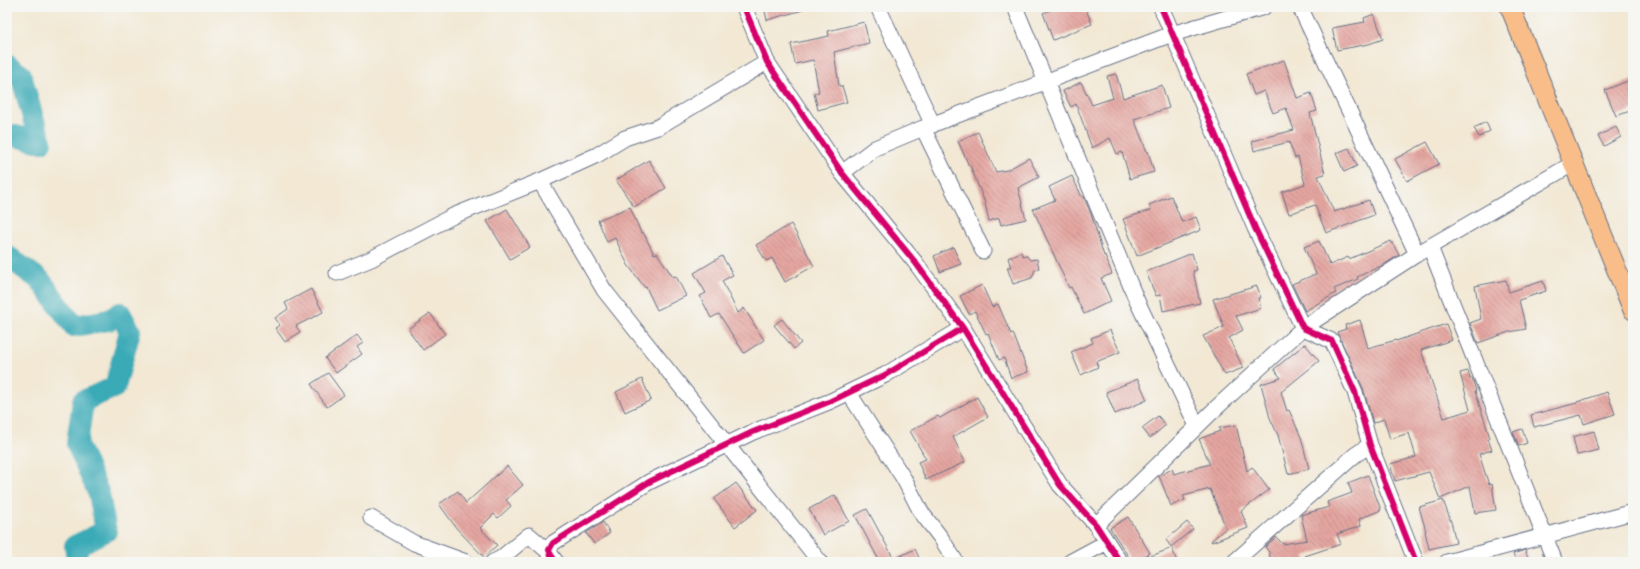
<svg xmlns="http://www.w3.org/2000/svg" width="1640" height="569" viewBox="0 0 1640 569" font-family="'Gochi Hand',sans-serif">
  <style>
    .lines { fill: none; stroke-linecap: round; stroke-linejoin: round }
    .river { stroke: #3aaab7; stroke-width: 22 }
    .building { fill: url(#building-back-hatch) }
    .minor-casing { stroke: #667087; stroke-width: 17 }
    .major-casing { stroke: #667087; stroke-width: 21 }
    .minor { stroke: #fff; stroke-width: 15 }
    .major { stroke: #f8bd89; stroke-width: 19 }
    .cycleway-casing { stroke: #f6f6f2; stroke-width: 8 }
    .cycleway { stroke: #d6006c; stroke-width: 6 }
  </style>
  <defs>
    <pattern id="building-back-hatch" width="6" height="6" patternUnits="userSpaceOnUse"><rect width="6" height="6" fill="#e5a6a0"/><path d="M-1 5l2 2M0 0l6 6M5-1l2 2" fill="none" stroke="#b98886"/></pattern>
  </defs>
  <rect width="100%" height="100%" fill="#f6f6f2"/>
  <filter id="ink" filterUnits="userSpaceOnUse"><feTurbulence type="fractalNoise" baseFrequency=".025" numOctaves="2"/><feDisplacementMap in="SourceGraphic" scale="8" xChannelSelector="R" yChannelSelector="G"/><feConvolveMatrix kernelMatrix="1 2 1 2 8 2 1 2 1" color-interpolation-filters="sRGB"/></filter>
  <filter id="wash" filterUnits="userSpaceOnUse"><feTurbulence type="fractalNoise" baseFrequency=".012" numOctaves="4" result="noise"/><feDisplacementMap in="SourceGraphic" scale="16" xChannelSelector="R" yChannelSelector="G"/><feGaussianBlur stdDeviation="0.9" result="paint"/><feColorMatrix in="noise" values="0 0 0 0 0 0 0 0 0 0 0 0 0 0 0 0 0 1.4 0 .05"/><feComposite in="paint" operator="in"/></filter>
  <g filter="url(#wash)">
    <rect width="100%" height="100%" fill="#f2e8d4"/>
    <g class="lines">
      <path class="river" d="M7 65 21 75 33 118 41 142 7 134
        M7 256 40 280 74 326 109 320 120 313 130 331 115 387 83 401 77 444 99 494 106 531 75 546 78 562"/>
    </g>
    <g id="blocks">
      <path class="building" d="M764 7H802L803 10 767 20Z
        M1058 7H1085L1092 24 1053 40 1043 13Z
        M1374 14 1383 39 1369 44 1337 50 1332 28 1365 22 1364 18Z
        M864 22 869 43 834 52 839 86H842L847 102 818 110 814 93 819 92 813 60 795 64 791 44 829 36 828 31Z
        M1284 60 1297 98 1311 93 1317 111 1310 113 1325 174 1318 176 1334 212 1369 200 1374 215 1326 233 1315 205 1289 214 1282 192 1305 184 1298 157 1295 158 1289 142 1254 151 1252 141 1294 130 1286 108 1273 113 1264 91 1254 95 1246 74Z
        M1116 74 1123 98 1162 85 1169 108 1134 119 1147 152 1148 151 1154 172 1130 179 1122 152 1117 154 1110 138 1092 148 1076 104 1071 107 1063 91 1081 82 1092 105 1113 98 1107 76Z
        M1633 79V110L1616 116 1605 90Z
        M1486 122 1490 131 1479 137 1474 128Z
        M1616 127 1621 137 1604 146 1598 136Z
        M978 132 996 172 1007 170 1029 158 1039 177 1018 188 1026 219 1001 225 999 218 989 221 985 203 970 165 969 166 958 141Z
        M1427 142 1439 164 1407 181 1395 159Z
        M1349 148 1357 166 1344 172 1336 153Z
        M649 160 666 188 634 207 616 180Z
        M1072 176 1082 197H1084L1091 214 1104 256 1105 255 1112 274 1101 278 1111 301 1084 314 1071 287 1069 288 1033 209 1055 200 1049 187Z
        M1171 196 1182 222 1196 217 1201 230 1137 256 1123 219 1151 210 1149 205Z
        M630 207 641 233 643 232 654 254 657 253 673 277 676 276 686 296 657 310 646 287 645 288 628 265 615 238 607 242 598 220Z
        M507 209 530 247 510 259 487 221Z
        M791 224 814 266 785 282 772 258 766 261 756 245Z
        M1319 241 1330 265 1348 257 1349 259 1391 241 1399 255 1385 264 1357 277 1358 279 1334 289 1336 293 1305 311 1292 284 1316 274 1304 247Z
        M953 247 961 264 940 272 934 256Z
        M1021 252 1023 256 1026 255 1030 260 1037 259 1039 268 1034 271V274L1032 275V278L1013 284 1007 267H1011L1008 258Z
        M1192 253 1197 270 1193 271 1200 303 1163 311 1160 295 1156 296 1146 272Z
        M722 256 733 275 722 281 738 313 744 308 764 340 744 353 719 314 711 318 700 296 706 293 694 273Z
        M1506 280 1509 292 1543 281 1546 291 1519 300 1526 329 1509 332 1478 343 1470 323 1481 319 1475 286Z
        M982 285 992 307 998 304 1011 334 1013 333 1028 372 1011 378 1004 358 999 360 988 333 986 334 975 311 969 314 960 296Z
        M1257 286 1261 298H1258L1261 308 1236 316 1243 330 1229 338 1243 368 1225 375 1203 336 1224 327 1213 299Z
        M311 289 323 312 296 326 300 332 285 342 275 328 280 325 275 318 288 309 285 303Z
        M430 313 445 334 423 350 408 329Z
        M782 319 801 343 794 349 774 325Z
        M1360 320 1368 348 1396 340V341L1446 324 1452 340 1421 350 1444 418 1470 410 1460 373 1468 371 1470 379 1472 378 1476 391H1475L1490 438 1488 439 1492 450 1479 454 1489 485 1492 484 1496 510 1475 513 1470 486 1440 499 1429 472 1395 481 1390 464 1416 457 1409 433 1390 439 1384 419 1373 423 1363 388 1337 332 1346 329 1345 325Z
        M1110 330 1120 352 1096 362 1098 367 1081 375 1071 352 1093 343 1091 338Z
        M357 335 363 343 357 347 362 354 336 373 325 358Z
        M1305 344 1319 361 1281 392 1287 411 1289 410 1301 437 1309 469 1288 474 1278 435 1270 418 1261 384 1281 378 1274 369Z
        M328 373 344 395 327 407 311 384Z
        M642 379 651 400 625 412 616 392Z
        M1138 379 1147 400 1115 414 1106 392Z
        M1607 392 1615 414 1584 424 1581 415 1534 427 1531 415 1577 403V402Z
        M977 397 988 417 953 437 965 462 926 480 918 462 926 459 910 431 938 416 940 418Z
        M1158 416 1166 425 1150 438 1142 428Z
        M1236 425 1247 471 1252 467 1269 490 1241 511 1248 528 1212 542 1211 541 1226 528 1210 489 1183 496 1185 500 1171 506 1159 476 1172 469 1174 474 1210 464 1199 439 1220 431 1219 428Z
        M1522 429 1527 443 1519 446 1513 432Z
        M1594 431 1599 450 1577 455 1573 437Z
        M507 466 523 485 506 500 511 506 498 518 494 514 480 528 497 545 484 557 457 529 439 504 458 491 466 503Z
        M1368 475 1381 510 1359 519 1361 526 1337 534 1341 544 1305 556 1306 562H1271L1269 552 1265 547 1276 537 1283 544 1307 540 1301 515 1329 507 1327 502 1352 493 1348 483Z
        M736 483 757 510 735 527 714 499Z
        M835 495 849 521 823 535 809 509Z
        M1443 500 1452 525 1456 543 1429 549 1425 531H1426L1419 507Z
        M867 509 894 559 915 549 921 562H880L855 515Z
        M1128 517 1150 553 1135 562H1132L1110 528Z
        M603 522 610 533 594 544 586 533Z
        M1187 522 1193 529 1171 547 1166 540Z
        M1172 548 1177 562H1139L1138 561Z
        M1525 550 1530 562H1517L1513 554Z"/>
    </g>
  </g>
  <g filter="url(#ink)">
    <use href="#blocks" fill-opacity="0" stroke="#667087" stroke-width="1"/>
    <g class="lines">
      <defs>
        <path id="minor" d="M744 7 767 62 842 173 915 262 963 328 1060 485 1096 525 1120 562
          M878 7 933 125
          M1015 7 1137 301 1197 426
          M1161 7 1255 228 1303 328 1332 341 1355 392 1370 445 1416 562
          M1300 7 1417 254
          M923 128 983 251
          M842 173 875 148 923 128 1172 34 1264 7
          M540 181 604 290 820 562
          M1430 247 1555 562
          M337 273 371 259 453 216 540 181 597 155 625 138 658 127 767 62
          M849 393 904 479 921 512 941 538 956 562
          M371 518 414 543 466 562
          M1096 525 1215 409 1303 328 1417 254 1574 163
          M493 562 500 559 529 535 550 553
          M556 562 551 555 549 550 553 543 649 482 753 432 831 401 885 375 963 328
          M1070 562 1107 542
          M1234 562 1355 455 1370 445
          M1447 562 1633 512"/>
        <path id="major" d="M1510 7 1633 310"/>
      </defs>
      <use href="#minor" class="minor-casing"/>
      <use href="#major" class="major-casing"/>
      <use href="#minor" class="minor"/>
      <use href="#major" class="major"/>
      <defs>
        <path id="cycleway" d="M744 7 767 62 842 173 915 262 963 328 1060 485 1096 525 1120 562
          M1161 7 1255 228 1303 328 1332 341 1355 392 1370 445 1416 562
          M556 562 551 555 549 550 553 543 649 482 753 432 831 401 885 375 963 328"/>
      </defs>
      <use href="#cycleway" class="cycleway-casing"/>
      <use href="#cycleway" class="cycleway"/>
    </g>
  </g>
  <rect width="1640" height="569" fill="none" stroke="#f6f6f2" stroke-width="24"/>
</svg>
